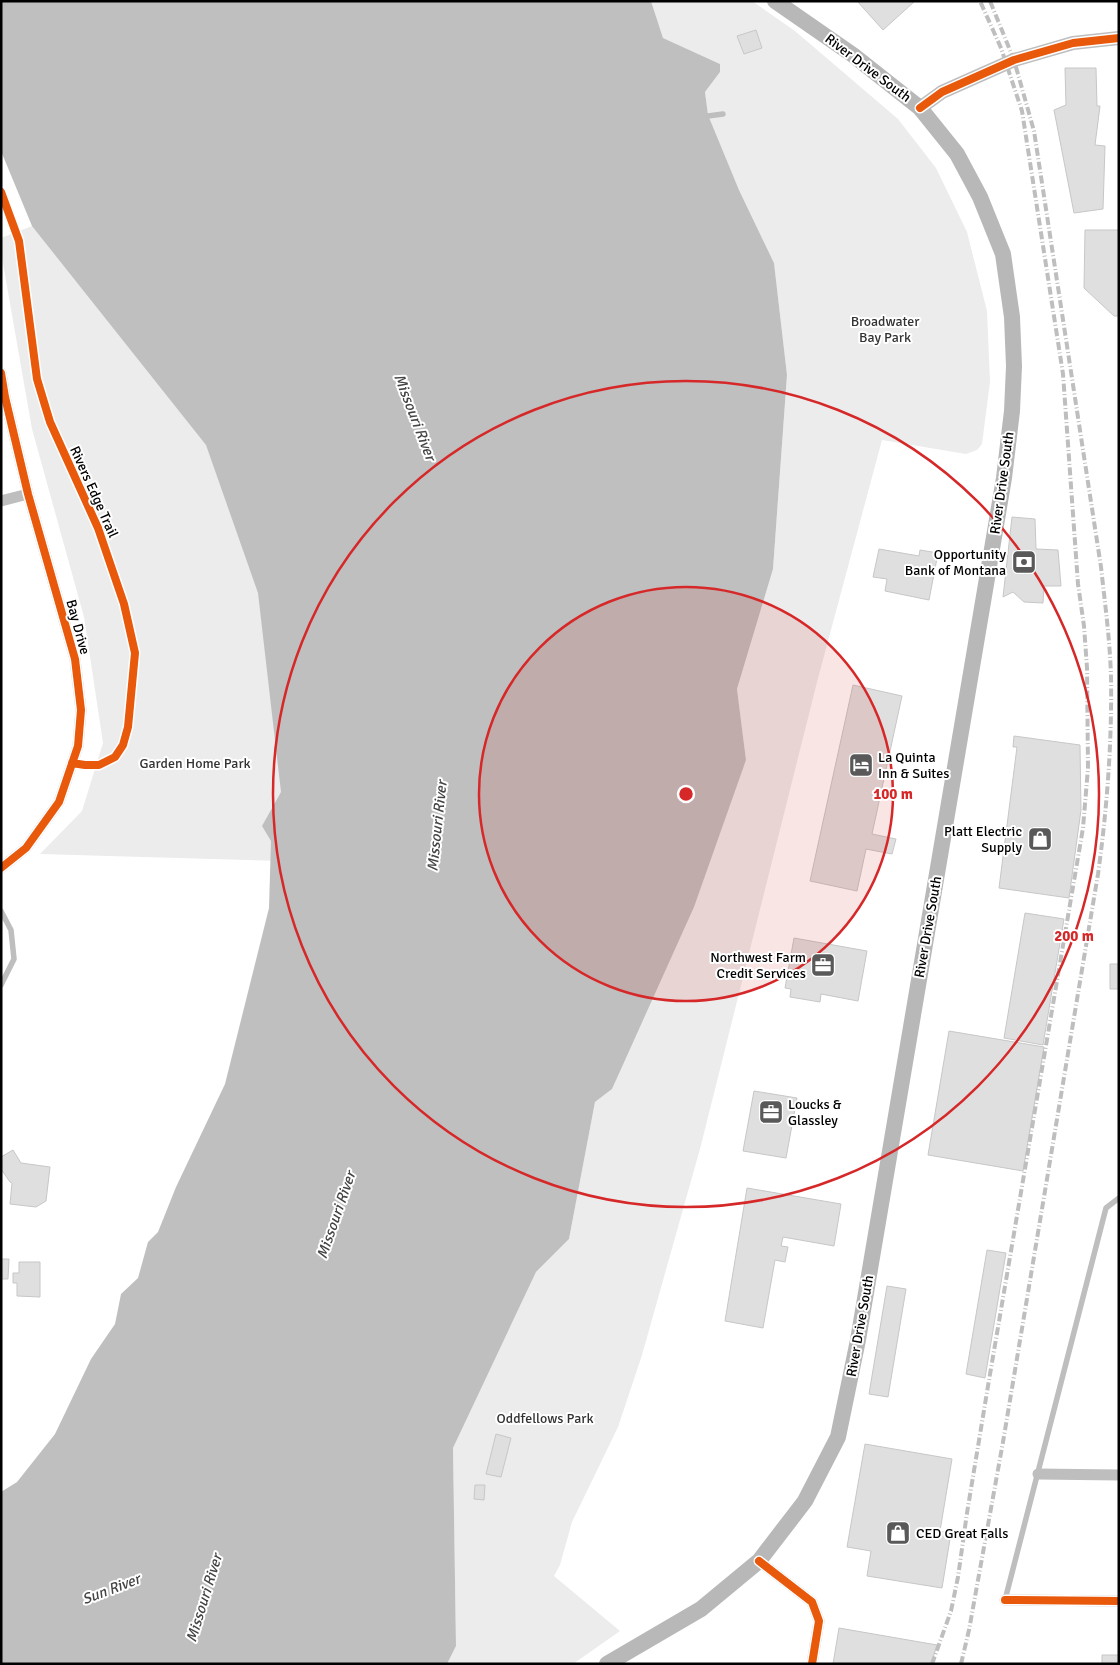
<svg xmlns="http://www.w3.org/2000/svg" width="1120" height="1665" viewBox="0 0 1120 1665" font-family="Signika,sans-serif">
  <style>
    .green { fill: #ececec }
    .water { fill: #bfbfbf }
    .building { fill: #dfdfdf; stroke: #c7c7c7 }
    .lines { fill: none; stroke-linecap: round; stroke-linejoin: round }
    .service { stroke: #bebebe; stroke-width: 5.5 }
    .minor { stroke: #bebebe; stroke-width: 11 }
    .tertiary { stroke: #bebebe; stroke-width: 14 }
    .secondary { stroke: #b8b8b8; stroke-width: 16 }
    .rail { stroke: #bebebe; stroke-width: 4; stroke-dasharray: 8 2.5 1 2.5; stroke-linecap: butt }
    .cycleway-casing { stroke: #fff; stroke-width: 11 }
    .cycleway { stroke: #e8590c; stroke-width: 8 }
    .ring { fill: none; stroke: #d62828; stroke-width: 2.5 }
    .labels { text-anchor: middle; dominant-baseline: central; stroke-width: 4; stroke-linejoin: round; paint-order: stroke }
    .street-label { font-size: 14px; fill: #000; stroke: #fff }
    .park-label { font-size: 14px; fill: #333; stroke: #fff }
    .poi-label { font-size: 14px; fill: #000; stroke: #fff; text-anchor: end }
    .water-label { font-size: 15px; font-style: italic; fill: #444; stroke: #fff }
    .centre { fill: #d62828; stroke: #fff; stroke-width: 2.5 }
    .ring-label { font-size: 15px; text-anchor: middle; font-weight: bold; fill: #d62828; stroke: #fff; stroke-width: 4; stroke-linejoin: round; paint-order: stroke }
  </style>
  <rect width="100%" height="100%" fill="#fff"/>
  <path class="green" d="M651 1H752L795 31 898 119 936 168 967 232 987 311 990 382 982 444 977 450 966 454 882 440 817 682 700 1149 642 1355 618 1427 572 1522 560 1565 554 1576 620 1631 573 1664H447L456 1646 453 1448 536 1272 569 1239 595 1102 612 1089 746 760 737 689 773 569 787 375 774 263 739 190 708 116 705 92 720 72V64L663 38Z
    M47 222 184 394 250 519 292 732 283 861 40 854 82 811 103 743 84 617 32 429 1 252V238L32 226Z"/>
  <path class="water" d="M1 1H651L663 38 720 64V72L705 92 708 115 739 190 774 263 787 375 773 569 737 689 746 760 694 907 612 1089 595 1102 569 1239 536 1272 453 1448 456 1646 447 1664H1V1492L17 1482 55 1434 91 1359 115 1324 121 1294 138 1278 148 1242 158 1232 176 1187 225 1084 269 908 271 841 262 826 281 792 258 593 206 445 32 226 1 151Z"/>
  <path class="building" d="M857 1H915L883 30Z
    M756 30 762 48 744 54 737 36Z
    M1065 68H1096L1097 106H1100L1095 145 1105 146 1103 209 1074 213 1054 110 1066 105Z
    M1085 230H1119V316H1114L1084 288Z
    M1012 517 1035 519 1036 549 1058 550 1061 586H1044L1043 603 1024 602 1013 592 1003 597Z
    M879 549 919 556 920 550 938 553 929 600 885 591 887 579 873 577Z
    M853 685 902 696 872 834 896 839 892 854 866 849 857 891 810 881Z
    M1014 736 1080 745 1081 810 1069 898 999 888 1017 747H1013Z
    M1025 913 1064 919 1043 1045 1004 1038Z
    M794 938 867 951 858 1001 821 994 820 1002 790 997 791 989 785 988Z
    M1110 964H1119V989H1110Z
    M949 1031 1044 1047 1023 1171 928 1155Z
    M754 1091 797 1098 786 1158 743 1151Z
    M13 1150 21 1163 50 1167 46 1201 36 1207 10 1204 12 1183 10 1182 1 1169V1157Z
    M747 1188 841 1204 834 1246 783 1237 781 1246 788 1247 785 1262 775 1260 763 1328 725 1321Z
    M987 1250 1006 1253 985 1378 966 1374Z
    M1 1259H9L8 1279H1Z
    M19 1262H40V1297L17 1296V1283H13V1273H19Z
    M887 1286 906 1289 888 1397 869 1394Z
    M496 1434 511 1438 501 1477 486 1474Z
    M865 1444 952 1459 940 1531 951 1533 942 1588 867 1576 871 1551 847 1547Z
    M475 1485H485L484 1500 474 1499Z
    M839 1628 937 1645 931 1664H833Z
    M1102 1655H1119V1664H1102Z"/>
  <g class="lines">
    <path class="service" d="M708 116 723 114
      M1 911 11 930 14 959 1 985
      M1005 1600 1106 1208 1119 1198"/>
    <path class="minor" d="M1 373 5 397 28 494 75 659 81 710 78 746 59 802 26 848 1 868
      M1 501 28 494
      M1038 1474 1119 1475
      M759 1561 812 1602 819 1621 812 1664
      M1005 1600 1119 1601"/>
    <path class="tertiary" d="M920 108 942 92 1014 60 1073 43 1119 38"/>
    <path class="secondary" d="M607 1664 701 1609 759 1561 805 1501 838 1437 858 1340 1004 478 1012 411 1014 366 1012 317 1003 254 980 197 957 154 920 108 853 55 775 1"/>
    <path class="rail" d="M932 1664 951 1611 958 1577 967 1513 988 1386 1083 828 1088 768 1087 668 1084 626 1078 584 1063 374 1022 111 1001 48 980 1
      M961 1664 969 1630 1003 1442 1098 874C1107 809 1112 743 1111 677 1110 640 1105 604 1101 567L1034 131 1014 60 990 1"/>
    <defs>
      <path id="cycleway" d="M920 108 942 92 1014 60 1073 43 1119 38
        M1 192 19 241 37 379 50 422 98 528 124 604 135 653 128 727 123 745 115 757 99 765H85L72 763
        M1 373 5 397 28 494 75 659 81 710 78 746 59 802 26 848 1 868
        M759 1561 812 1602 819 1621 812 1664
        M1005 1600 1119 1601"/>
    </defs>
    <use href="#cycleway" class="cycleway-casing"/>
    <use href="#cycleway" class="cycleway"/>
  </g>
  <circle cx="686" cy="794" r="207" fill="#d62828" fill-opacity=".12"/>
  <g class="ring">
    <circle cx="686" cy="794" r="207"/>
    <circle cx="686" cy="794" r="413"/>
  </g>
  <defs>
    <symbol id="bank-square" viewBox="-11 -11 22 22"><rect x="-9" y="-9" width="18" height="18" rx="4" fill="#595959" stroke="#fff"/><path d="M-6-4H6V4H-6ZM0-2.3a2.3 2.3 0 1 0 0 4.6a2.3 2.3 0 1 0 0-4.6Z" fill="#fff"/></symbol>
    <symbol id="hotel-square" viewBox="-11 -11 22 22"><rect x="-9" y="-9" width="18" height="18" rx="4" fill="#595959" stroke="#fff"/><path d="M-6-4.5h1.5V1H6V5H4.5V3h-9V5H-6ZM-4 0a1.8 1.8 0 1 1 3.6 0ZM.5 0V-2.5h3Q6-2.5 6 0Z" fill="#fff"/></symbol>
    <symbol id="shop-square" viewBox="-11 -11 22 22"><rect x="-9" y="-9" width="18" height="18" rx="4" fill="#595959" stroke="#fff"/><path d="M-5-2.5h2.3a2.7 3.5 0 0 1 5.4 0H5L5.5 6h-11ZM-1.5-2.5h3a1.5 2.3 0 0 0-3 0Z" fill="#fff"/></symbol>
    <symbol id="office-square" viewBox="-11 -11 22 22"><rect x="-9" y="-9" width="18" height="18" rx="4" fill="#595959" stroke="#fff"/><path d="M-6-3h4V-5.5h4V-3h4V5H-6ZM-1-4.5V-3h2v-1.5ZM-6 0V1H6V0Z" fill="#fff"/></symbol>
  </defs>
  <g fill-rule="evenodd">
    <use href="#bank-square" x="1010" y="548" width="28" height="28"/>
    <use href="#hotel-square" x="847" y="751" width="28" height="28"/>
    <use href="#shop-square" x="1026" y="825" width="28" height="28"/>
    <use href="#office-square" x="809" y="951" width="28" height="28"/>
    <use href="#office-square" x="757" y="1098" width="28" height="28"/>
    <use href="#shop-square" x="884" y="1519" width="28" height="28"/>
  </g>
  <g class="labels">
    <g class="street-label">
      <text transform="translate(868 68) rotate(37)">River Drive South</text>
      <text transform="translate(1002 483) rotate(-82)">River Drive South</text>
      <text transform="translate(94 492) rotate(66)">Rivers Edge Trail</text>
      <text transform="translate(78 627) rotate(75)">Bay Drive</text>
      <text transform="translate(928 927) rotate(-80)">River Drive South</text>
      <text transform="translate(860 1326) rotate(-80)">River Drive South</text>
    </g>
    <g class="park-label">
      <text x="885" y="321">Broadwater<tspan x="885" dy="16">Bay Park</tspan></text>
      <text x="195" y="763">Garden Home Park</text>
      <text x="545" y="1418">Oddfellows Park</text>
    </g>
    <g class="poi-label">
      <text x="1006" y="554">Opportunity<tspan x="1006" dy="16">Bank of Montana</tspan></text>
      <text x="878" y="757" text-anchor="start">La Quinta<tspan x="878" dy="16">Inn &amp; Suites</tspan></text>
      <text x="1022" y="831">Platt Electric<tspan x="1022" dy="16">Supply</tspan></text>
      <text x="806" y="957">Northwest Farm<tspan x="806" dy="16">Credit Services</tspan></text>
      <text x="788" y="1104" text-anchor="start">Loucks &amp;<tspan x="788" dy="16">Glassley</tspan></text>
      <text x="916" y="1533" text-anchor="start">CED Great Falls</text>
    </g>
    <g class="water-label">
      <text transform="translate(415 417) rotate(69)">Missouri River</text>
      <text transform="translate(437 826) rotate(-84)">Missouri River</text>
      <text transform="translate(336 1215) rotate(-71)">Missouri River</text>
      <text transform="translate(111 1589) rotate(-21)">Sun River</text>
      <text transform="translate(204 1598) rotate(-73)">Missouri River</text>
    </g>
  </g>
  <circle cx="686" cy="794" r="8" class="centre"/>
  <g class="ring-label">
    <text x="893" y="799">100 m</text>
    <text x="1074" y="941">200 m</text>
  </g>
  <rect width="1120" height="1665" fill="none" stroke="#000000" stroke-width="5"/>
</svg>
